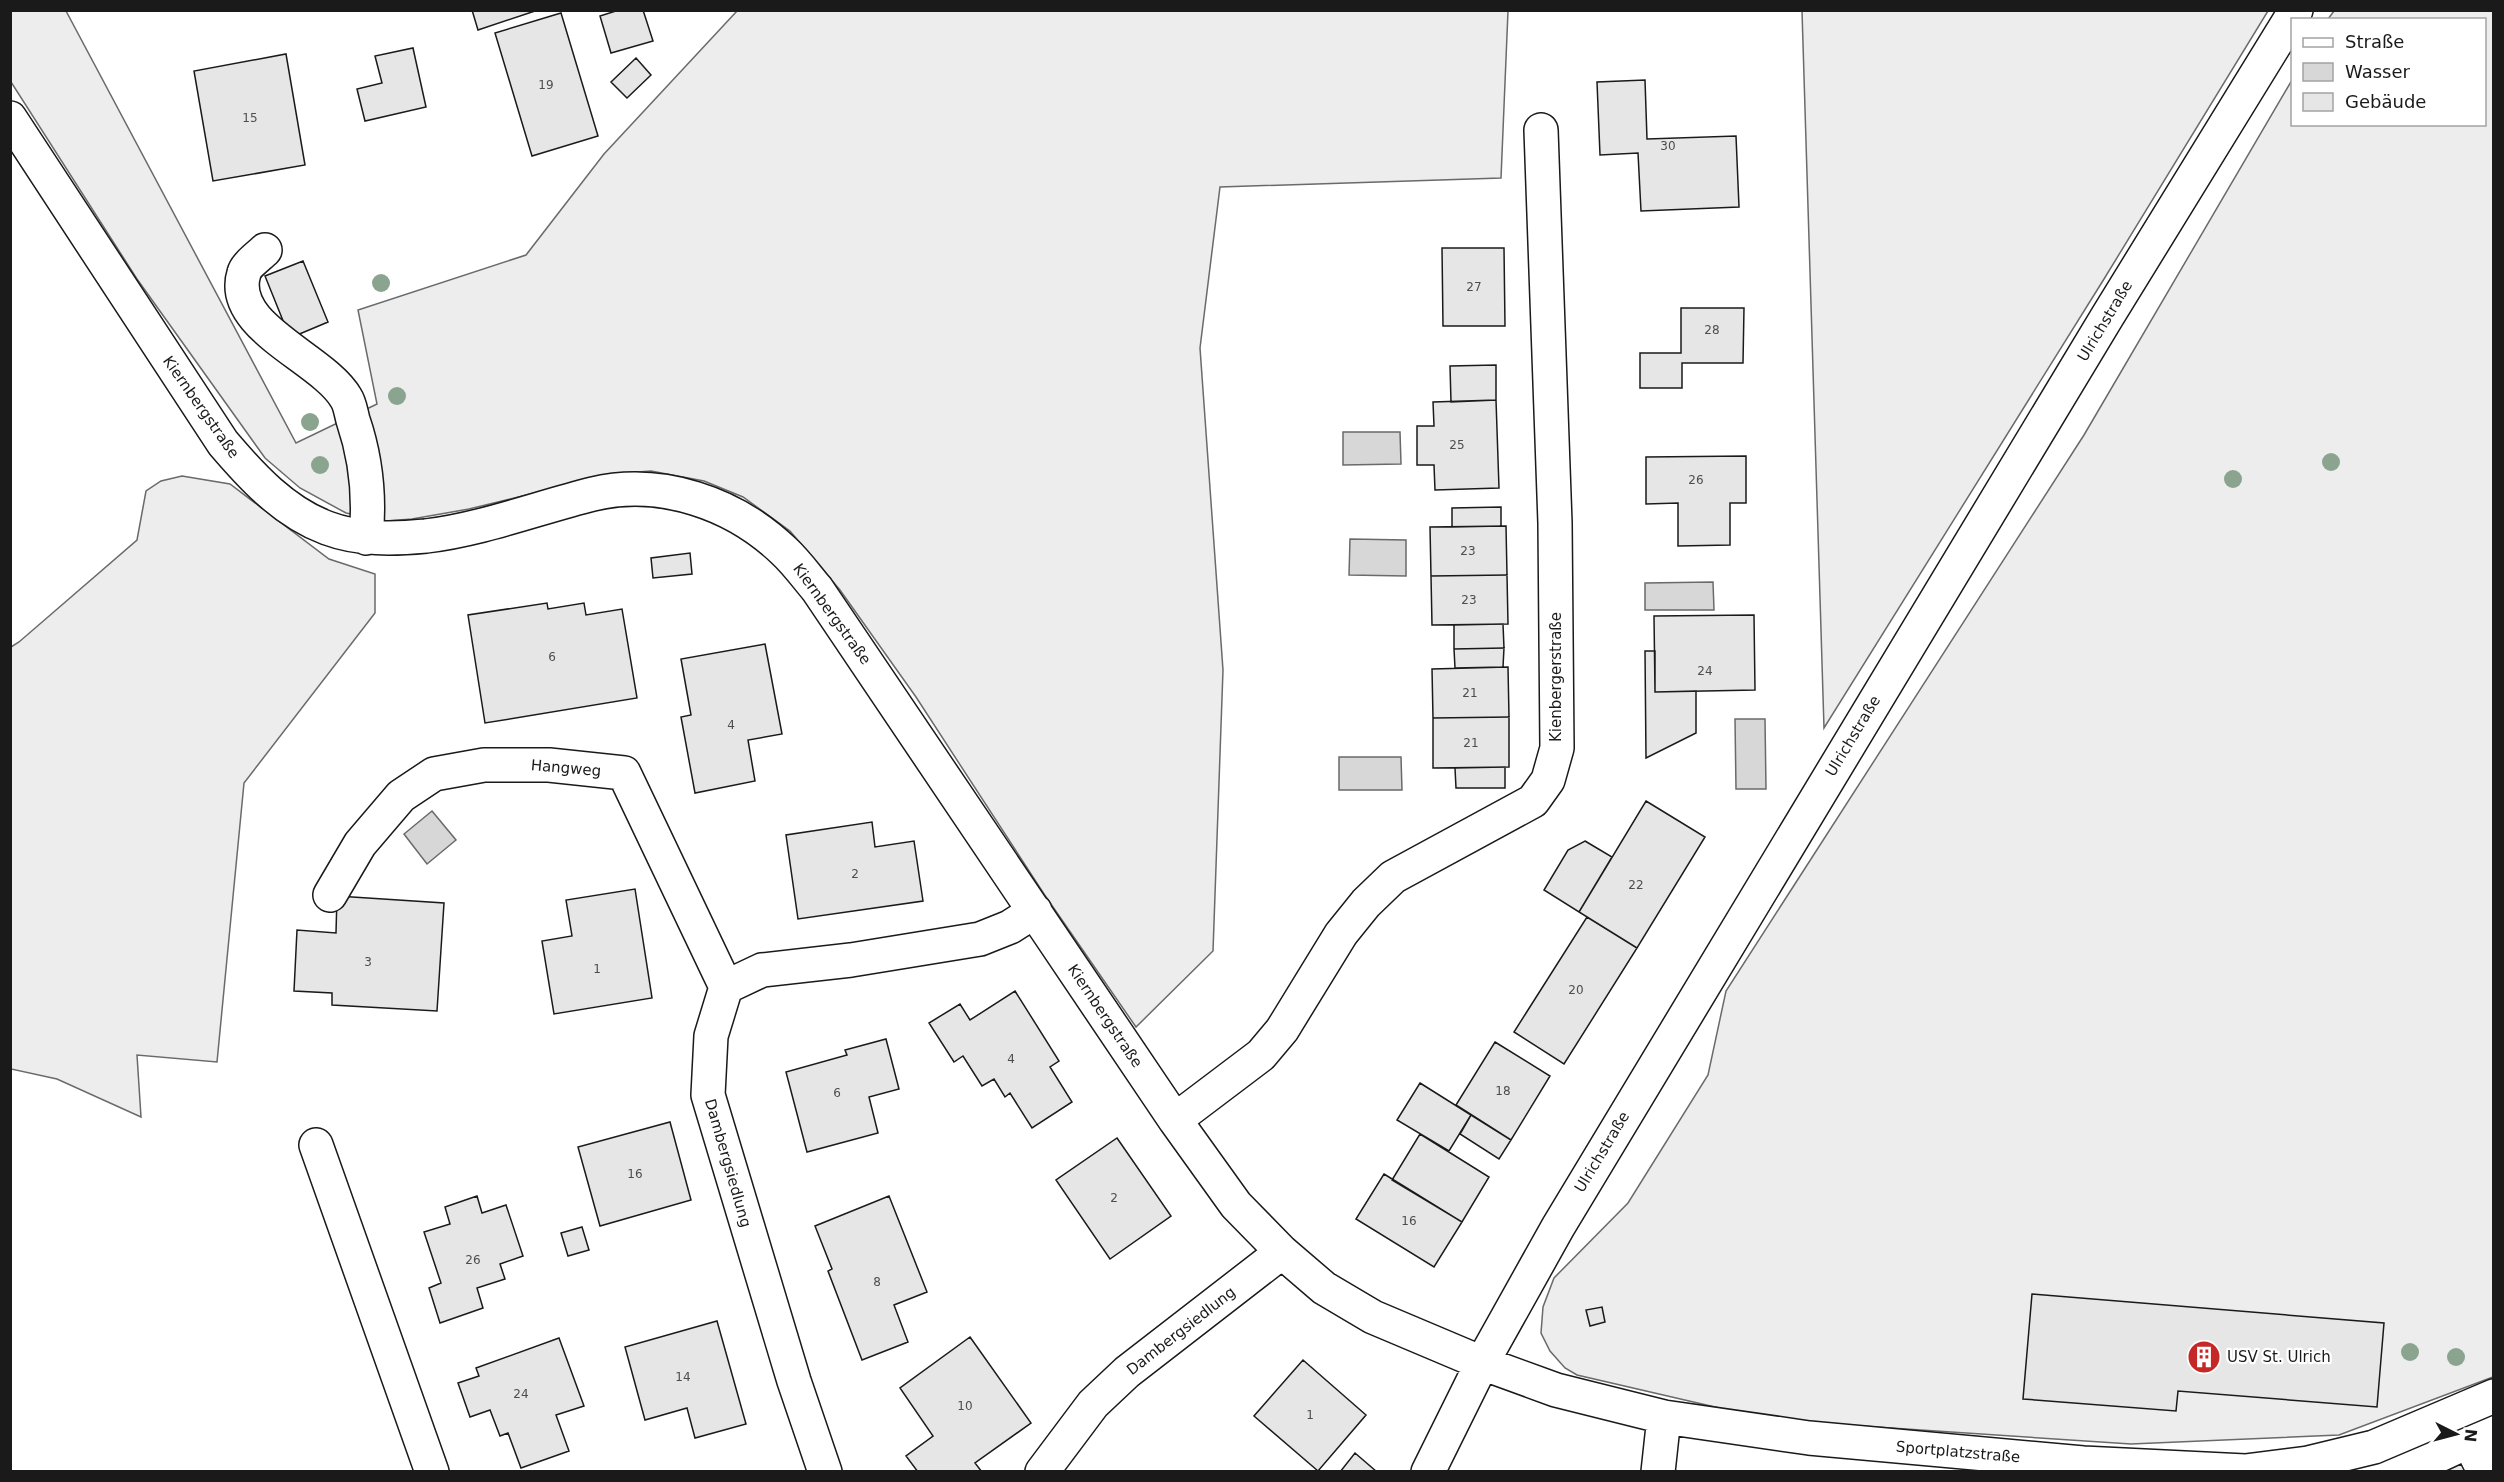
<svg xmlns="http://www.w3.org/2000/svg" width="2504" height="1482" viewBox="0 0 2504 1482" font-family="'DejaVu Sans',sans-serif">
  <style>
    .built { fill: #ededed; stroke: #6a6a6a; stroke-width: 1.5 }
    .water { fill: #d7d7d7; stroke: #6a6a6a; stroke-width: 1.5 }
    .building { fill: #e6e6e6; stroke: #1a1a1a; stroke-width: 1.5 }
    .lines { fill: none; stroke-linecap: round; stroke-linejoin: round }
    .minor-casing { stroke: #1a1a1a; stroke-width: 36 }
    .minor { stroke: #fff; stroke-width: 33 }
    .tree { fill: #8aa48f }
    .labels { text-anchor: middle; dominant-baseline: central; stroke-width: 4.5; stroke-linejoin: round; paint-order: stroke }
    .number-label { font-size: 12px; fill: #4d4d4d }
    .street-label { font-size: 15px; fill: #1a1a1a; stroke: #fff }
    .poi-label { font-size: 15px; fill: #1a1a1a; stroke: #fff; text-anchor: start }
  </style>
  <rect width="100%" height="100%" fill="#fff"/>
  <path class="built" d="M11 11H66L296 443 377 404 358 310 526 255 604 154 737 11H1508L1501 178 1220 187 1200 348 1223 670 1213 951 1136 1027 1044 894 916 697 840 590 790 531 743 497 704 481 651 471 612 474 469 509 412 519 387 521 346 513 300 488 265 458 137 279 11 82Z
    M1802 11H2268L2104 279 1824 728Z
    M2334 11H2493V1377L2339 1435 2131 1444 1771 1420 1577 1375 1565 1368 1550 1351 1541 1333 1543 1307 1554 1278 1628 1203 1708 1075 1726 991 2084 435 2292 80V124H2484V20L2328 19Z
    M182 476 230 484 329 559 375 574V613L244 783 217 1062 137 1055 141 1117 57 1079 11 1069V647L19 642 137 540 146 491 161 481Z"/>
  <path class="water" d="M1343 432H1400L1401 464 1343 465Z
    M1350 539 1406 540V576L1349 575Z
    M1713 582 1714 610H1645V583Z
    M1735 719H1765L1766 789H1736Z
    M1339 757H1401L1402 790H1339Z
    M432 811 456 840 427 864 404 834Z"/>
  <path class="building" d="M472 10H538L478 30Z
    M619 10H643L653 41 611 53 600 16Z
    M561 13 598 136 532 156 495 33Z
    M413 48 426 107 365 121 357 89 382 83 375 56Z
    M286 54 305 165 213 181 194 71Z
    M636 58 651 75 627 98 611 82Z
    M1645 80 1647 139 1736 136 1739 207 1641 211 1638 153 1600 155 1597 82Z
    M1442 248H1504L1505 326H1443Z
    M303 261 328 322 290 338 265 276Z
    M1681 308H1744L1743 363H1682V388H1640V353H1681Z
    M1496 365V400L1451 402 1450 366Z
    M1496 400 1499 488 1435 490 1434 465H1417V426H1434L1433 402Z
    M1746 456V503H1730V545L1678 546V503L1646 504V457Z
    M1501 507V526L1452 527V508Z
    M1506 526 1507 575 1431 576 1430 527Z
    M690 553 692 574 653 578 651 558Z
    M1507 575 1508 624 1432 625 1431 576Z
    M547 603 548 609 584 603 586 615 622 609 637 698 485 723 468 615Z
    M1754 615 1755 690 1655 692 1654 616Z
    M1503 624 1504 648 1454 649V625Z
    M765 644 782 734 748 740 755 781 695 793 681 717 691 715 681 659Z
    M1504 648 1503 667 1455 668 1454 649Z
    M1645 651H1655V692L1696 691V733L1646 758Z
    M1508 667 1509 717 1433 718 1432 669Z
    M1509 717V767L1433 768V718Z
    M1505 767V788H1456L1455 768Z
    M1646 801 1705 837 1637 948 1579 912Z
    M872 822 875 847 914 841 923 901 798 919 786 835Z
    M1585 841 1612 857 1579 912 1544 890 1568 850Z
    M635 889 652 998 554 1014 542 941 572 936 566 900Z
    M337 896 444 903 437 1011 332 1005V993L294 991 297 930 336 933Z
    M1587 917 1637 948 1564 1064 1514 1032Z
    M1015 991 1059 1061 1050 1067 1072 1102 1032 1128 1010 1093 1005 1097 994 1079 982 1086 963 1056 954 1062 929 1023 960 1004 970 1020Z
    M886 1039 899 1089 869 1097 878 1133 807 1152 786 1072 847 1055 845 1050Z
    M1495 1042 1550 1076 1511 1140 1456 1105Z
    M1420 1083 1471 1115 1449 1151 1397 1120Z
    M1471 1115 1511 1140 1499 1159 1460 1134Z
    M670 1122 691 1200 600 1226 578 1147Z
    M1420 1134 1489 1177 1462 1222 1392 1180Z
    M1117 1138 1171 1216 1110 1259 1056 1180Z
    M1384 1174 1462 1222 1434 1267 1356 1219Z
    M477 1196 482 1213 506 1205 523 1256 500 1264 505 1279 477 1288 483 1308 440 1323 429 1288 441 1283 424 1232 450 1224 445 1207Z
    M889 1196 927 1292 894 1305 908 1342 862 1360 828 1271 832 1269 815 1226Z
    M582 1227 589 1250 568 1256 561 1233Z
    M2032 1294 2384 1323 2377 1407 2178 1391 2176 1411 2023 1399Z
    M1602 1307 1605 1322 1590 1326 1586 1310Z
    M717 1321 746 1424 695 1438 687 1408 645 1420 625 1347Z
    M970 1337 1031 1423 975 1463 982 1472H918L906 1456 933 1436 900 1388Z
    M559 1338 584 1406 556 1415 569 1451 521 1468 508 1433 500 1436 490 1410 470 1417 458 1383 479 1376 476 1368Z
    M1303 1360 1366 1415 1318 1471 1254 1416Z
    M1355 1453 1377 1472H1340Z
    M2461 1464 2465 1472H2444Z"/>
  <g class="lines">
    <defs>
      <path id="minor" d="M10 118 223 443C252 477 284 512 327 528 359 540 393 539 426 536 483 529 537 508 593 494 661 478 734 503 784 551 796 562 806 576 817 589L1175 1120 1236 1205 1282 1252 1324 1288 1373 1317 1482 1363 1556 1390 1664 1417 1809 1438 2083 1463 2245 1471 2308 1463 2374 1447 2494 1396
        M265 250C259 256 246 265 244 273 227 327 323 358 346 398 350 404 351 413 353 420 366 458 370 498 366 538
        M330 895 360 844 401 796 434 774 484 765H549L624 773 726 987
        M1175 1120 1261 1055 1282 1030 1341 934 1366 903 1393 877 1533 801 1548 780 1557 748 1555 523 1541 130
        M316 1145 432 1472
        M825 1472 794 1381 708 1095 711 1036 726 987 762 970 851 960 980 939 1010 927 1035 911
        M1042 1472 1093 1404 1127 1372 1282 1252
        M1428 1472 1482 1363 1558 1227 2107 317 2296 10
        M1658 1472 1664 1417"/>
    </defs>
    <use href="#minor" class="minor-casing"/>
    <use href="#minor" class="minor"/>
  </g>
  <g class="tree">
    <circle cx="381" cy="283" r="9"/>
    <circle cx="397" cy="396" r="9"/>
    <circle cx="310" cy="422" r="9"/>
    <circle cx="2331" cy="462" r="9"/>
    <circle cx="320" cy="465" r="9"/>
    <circle cx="2233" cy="479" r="9"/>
    <circle cx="2410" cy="1352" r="9"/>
    <circle cx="2456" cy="1357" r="9"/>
  </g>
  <defs>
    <symbol id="building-disc" viewBox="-11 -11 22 22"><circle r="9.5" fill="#c62828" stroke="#fff"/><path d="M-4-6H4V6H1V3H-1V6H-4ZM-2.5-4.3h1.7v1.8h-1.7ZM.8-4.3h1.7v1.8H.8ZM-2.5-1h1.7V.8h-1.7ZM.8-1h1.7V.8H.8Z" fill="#fff"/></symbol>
  </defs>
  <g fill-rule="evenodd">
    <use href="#building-disc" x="2185" y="1338" width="38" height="38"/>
  </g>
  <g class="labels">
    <g class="number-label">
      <text x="546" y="85">19</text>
      <text x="250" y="118">15</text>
      <text x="1668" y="146">30</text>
      <text x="1474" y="287">27</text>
      <text x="1712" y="330">28</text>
      <text x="1457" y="445">25</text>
      <text x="1696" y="480">26</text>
      <text x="1468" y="551">23</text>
      <text x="1469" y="600">23</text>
      <text x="552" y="657">6</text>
      <text x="1705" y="671">24</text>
      <text x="1470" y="693">21</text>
      <text x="731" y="725">4</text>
      <text x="1471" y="743">21</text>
      <text x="855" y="874">2</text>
      <text x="1636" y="885">22</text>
      <text x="368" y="962">3</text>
      <text x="597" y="969">1</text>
      <text x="1576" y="990">20</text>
      <text x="1011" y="1059">4</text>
      <text x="1503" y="1091">18</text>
      <text x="837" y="1093">6</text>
      <text x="635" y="1174">16</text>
      <text x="1114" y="1198">2</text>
      <text x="1409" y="1221">16</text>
      <text x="473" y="1260">26</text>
      <text x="877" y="1282">8</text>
      <text x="683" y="1377">14</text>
      <text x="521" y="1394">24</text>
      <text x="965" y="1406">10</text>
      <text x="1310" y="1415">1</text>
    </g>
    <g class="street-label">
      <text transform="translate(2105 321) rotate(-59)">Ulrichstraße</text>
      <text transform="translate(201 407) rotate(55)">Kiernbergstraße</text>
      <text transform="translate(832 614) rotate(54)">Kiernbergstraße</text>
      <text transform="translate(1556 677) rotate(-90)">Kienbergerstraße</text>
      <text transform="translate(1853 736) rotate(-59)">Ulrichstraße</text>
      <text transform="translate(566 768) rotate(5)">Hangweg</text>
      <text transform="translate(1105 1016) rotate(56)">Kiernbergstraße</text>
      <text transform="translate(1602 1152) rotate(-59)">Ulrichstraße</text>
      <text transform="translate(728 1163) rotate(74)">Dambergsiedlung</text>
      <text transform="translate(1181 1331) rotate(-38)">Dambergsiedlung</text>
      <text transform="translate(1958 1452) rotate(5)">Sportplatzstraße</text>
    </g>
    <g class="poi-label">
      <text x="2227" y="1357">USV St. Ulrich</text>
    </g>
  </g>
  <rect width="2504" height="1482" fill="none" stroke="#1a1a1a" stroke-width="24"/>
  <rect x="2291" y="18" width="195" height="108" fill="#ffffff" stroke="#a3a3a3" stroke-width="1.5"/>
  <rect x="2303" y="38" width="30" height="9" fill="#ffffff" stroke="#a3a3a3" stroke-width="1.5"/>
  <text x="2345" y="48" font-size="18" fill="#1a1a1a">Straße</text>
  <rect x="2303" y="63" width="30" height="18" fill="#d7d7d7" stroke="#a3a3a3" stroke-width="1.5"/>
  <text x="2345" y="78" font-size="18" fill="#1a1a1a">Wasser</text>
  <rect x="2303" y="93" width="30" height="18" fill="#e6e6e6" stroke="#a3a3a3" stroke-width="1.5"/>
  <text x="2345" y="108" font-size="18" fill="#1a1a1a">Gebäude</text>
  <g transform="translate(2456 1434) rotate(96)" stroke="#ffffff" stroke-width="4.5" paint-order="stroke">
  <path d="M0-4.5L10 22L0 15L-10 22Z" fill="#1a1a1a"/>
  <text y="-9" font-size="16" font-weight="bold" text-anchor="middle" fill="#1a1a1a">N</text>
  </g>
</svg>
